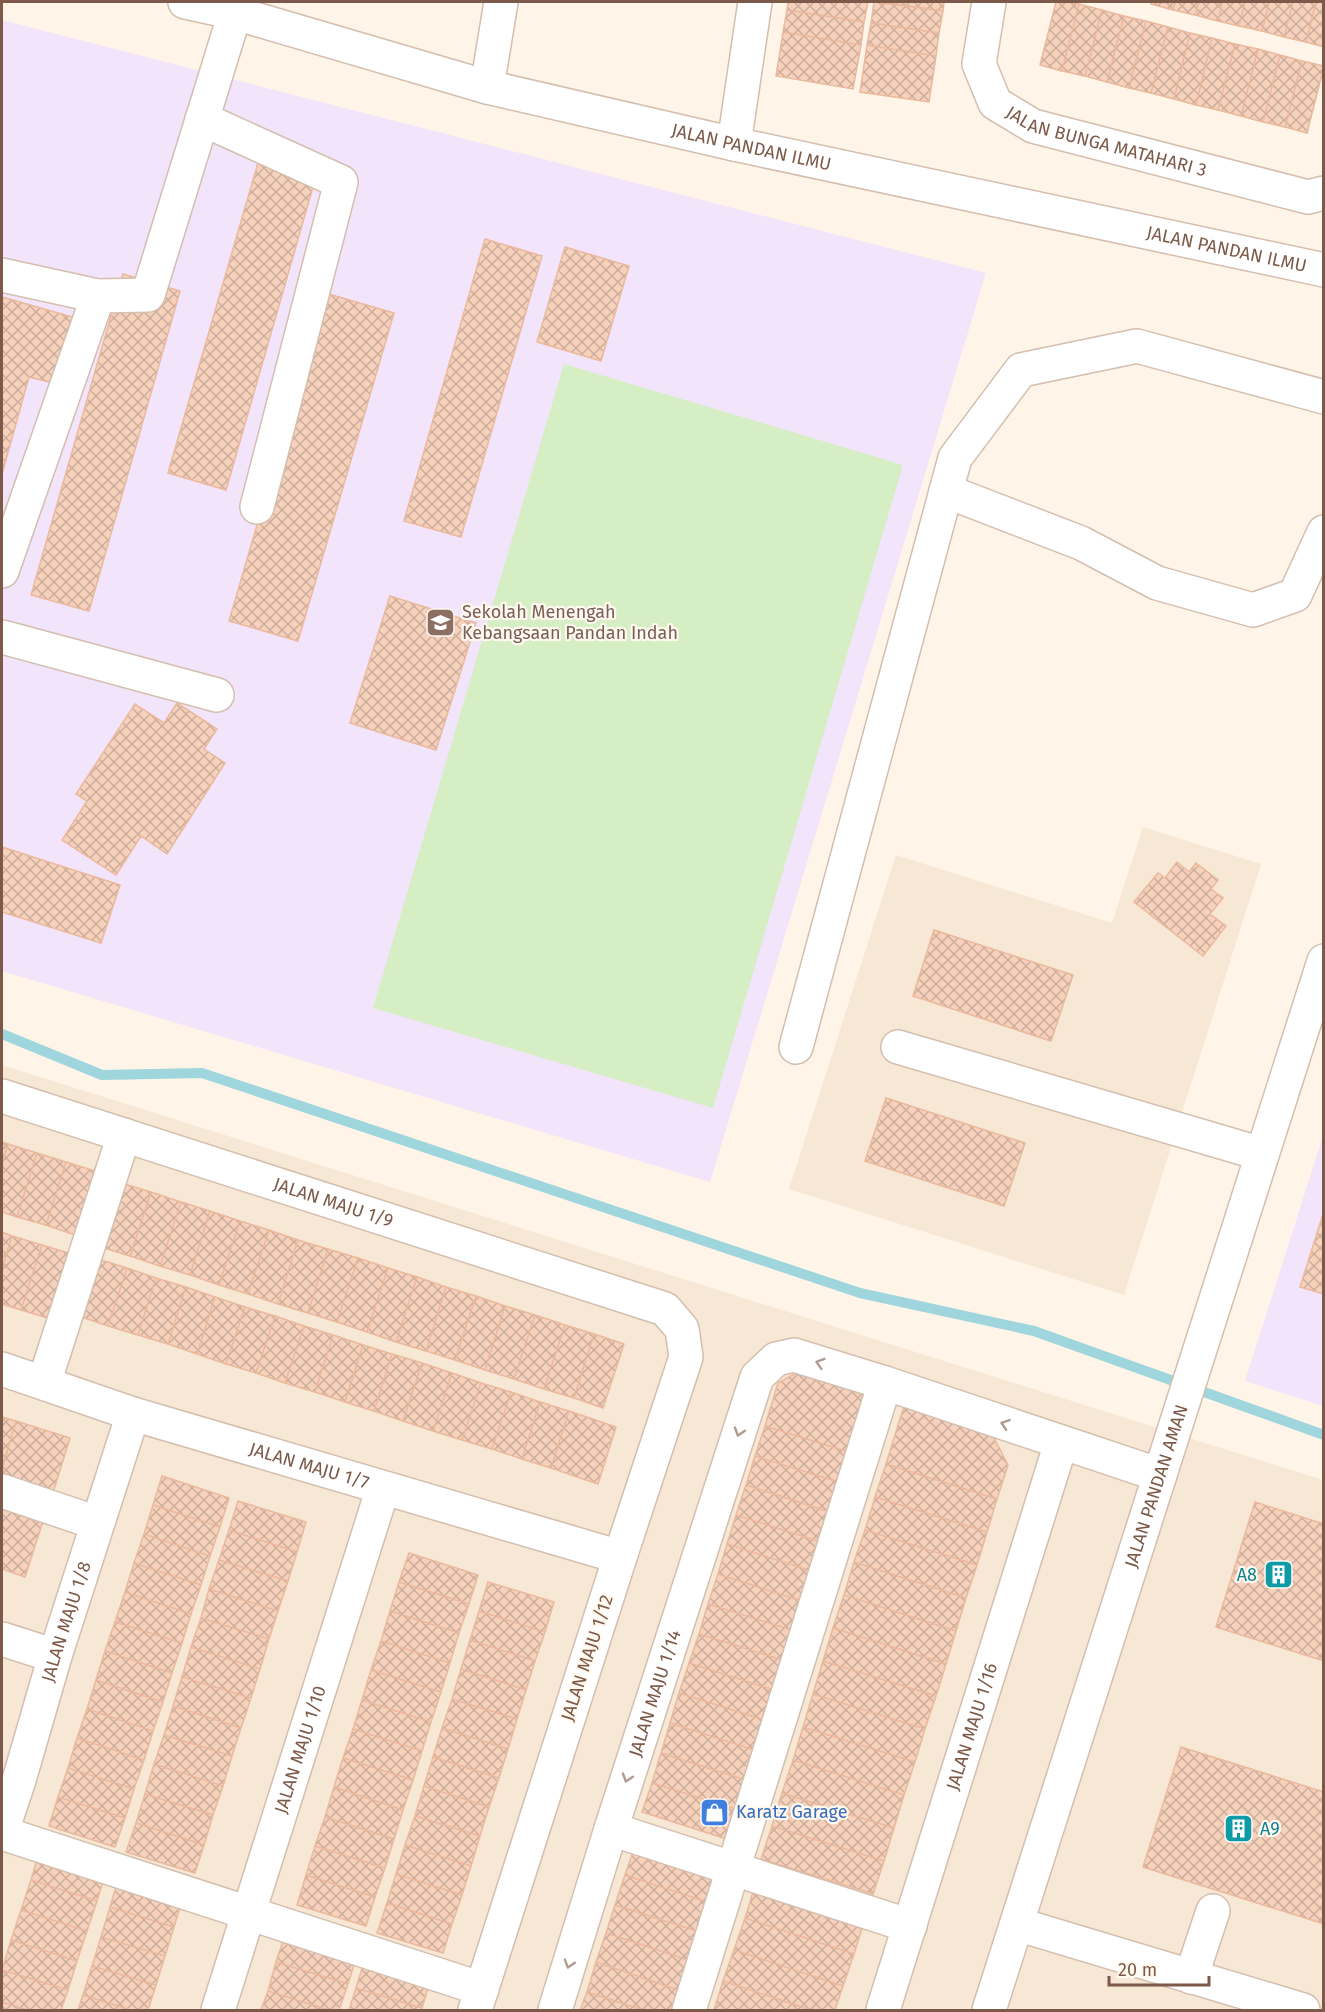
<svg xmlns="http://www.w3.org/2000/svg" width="1325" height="2012" viewBox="0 0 1325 2012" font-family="'Fira Sans',sans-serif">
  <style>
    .residential { fill: #f7e7d5 }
    .education { fill: #f2e4fb }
    .garden { fill: #d6eec4 }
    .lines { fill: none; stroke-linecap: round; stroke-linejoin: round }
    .stream { stroke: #9fd5dd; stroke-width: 10 }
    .building { fill: url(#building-cross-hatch); stroke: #ebb89b; stroke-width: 1.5 }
    .minor-casing { stroke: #d4beae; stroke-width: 36 }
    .minor { stroke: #fff; stroke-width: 33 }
    .oneway { stroke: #b09b91 }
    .labels { text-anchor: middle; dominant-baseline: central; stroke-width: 4.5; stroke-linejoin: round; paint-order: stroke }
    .street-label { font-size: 18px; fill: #7c5948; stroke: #fff9f0 }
    .education-label { font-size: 18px; fill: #785e54; stroke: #fff9f0; text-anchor: start }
    .culture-label { font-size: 18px; fill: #0d838f; stroke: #fff9f0; text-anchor: end }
    .shop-label { font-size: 18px; fill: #366cbe; stroke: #fff9f0; text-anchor: start }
  </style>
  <defs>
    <pattern id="building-cross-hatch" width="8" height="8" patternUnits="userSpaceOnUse" patternTransform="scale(1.5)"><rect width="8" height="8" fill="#f6d2bc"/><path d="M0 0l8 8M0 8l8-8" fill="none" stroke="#ccad9b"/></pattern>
  </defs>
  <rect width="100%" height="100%" fill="#fef5e8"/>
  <path class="residential" d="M1143 827 1261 864 1124 1295 789 1189 896 855 1112 923Z
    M2 1065 1323 1480V2010H2Z"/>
  <path class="education" d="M2 20 986 273 710 1182 2 971Z
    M1323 1136V1406L1245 1381Z"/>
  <path class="garden" d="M564 364 903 465 713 1108 373 1008Z"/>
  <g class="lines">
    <path class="stream" d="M2 1034 102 1075 202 1073 860 1293 1034 1331 1324 1435"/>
  </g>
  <path class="building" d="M788 2H868L864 22 787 10Z
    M874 2 943 11 939 33 871 23Z
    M882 2H944L943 11Z
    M1056 2H1067L1079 4 1062 71 1040 65Z
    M1152 2H1175L1173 10 1151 4Z
    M1175 2H1199L1195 15 1173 10Z
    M1199 2H1222L1218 21 1195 15Z
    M1222 2H1245L1239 26 1218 21Z
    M1245 2H1269L1262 31 1239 26Z
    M1269 2H1293L1284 37 1262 31Z
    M1293 2H1316L1306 42 1284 37Z
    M1316 2H1324V47L1306 42Z
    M1079 4 1102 10 1085 76 1062 71Z
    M787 10 864 22 861 45 783 32Z
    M1102 10 1124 16 1107 82 1085 76Z
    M1124 16 1146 21 1129 88 1107 82Z
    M1146 21 1168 27 1151 93 1129 88Z
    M871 23 939 33 936 56 867 45Z
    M1168 27 1190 33 1174 99 1151 93Z
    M783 32 861 45 853 89 776 76Z
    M1190 33 1212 38 1196 105 1174 99Z
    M1212 38 1235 44 1218 110 1196 105Z
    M1235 44 1258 49 1241 116 1218 110Z
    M867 45 936 56 929 102 860 92Z
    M1258 49 1280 55 1263 122 1241 116Z
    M1280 55 1302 61 1285 127 1263 122Z
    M1302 61 1324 66 1307 133 1285 127Z
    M260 156 317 173 226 490 168 473Z
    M485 239 542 256 461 537 404 521Z
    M565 247 629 266 601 361 537 342Z
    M123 274 180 291 89 611 31 595Z
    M325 293 394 313 298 641 229 621Z
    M2 297 76 318 57 384 29 377 2 474Z
    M390 596 476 623 436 750 350 723Z
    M177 703 217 729 204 749 225 763 167 854 141 836 116 875 62 840 87 801 76 794 135 704 164 723Z
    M2 847 120 885 101 943 2 912Z
    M1177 862 1189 872 1196 863 1218 880 1211 889 1223 898 1210 914 1226 926 1203 956 1134 902 1158 873 1165 878Z
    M934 930 1073 975 1051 1041 913 996Z
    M886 1098 1025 1143 1004 1206 865 1161Z
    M2 1142 8 1144 2 1164Z
    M8 1144 37 1153 17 1217 2 1212V1164Z
    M37 1153 66 1162 46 1225 17 1217Z
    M66 1162 95 1171 75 1235 46 1225Z
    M121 1183 151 1192 130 1256 101 1247Z
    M151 1192 181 1202 160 1266 130 1256Z
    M181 1202 210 1211 190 1275 160 1266Z
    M210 1211 240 1221 219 1285 190 1275Z
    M1324 1211V1294L1300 1287Z
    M240 1221 269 1230 248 1294 219 1285Z
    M269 1230 298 1240 278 1304 248 1294Z
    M2 1232 12 1236 2 1269Z
    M12 1236 42 1245 21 1310 2 1304V1269Z
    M298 1240 328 1249 308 1313 278 1304Z
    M42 1245 72 1254 51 1319 21 1310Z
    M328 1249 358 1258 337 1322 308 1313Z
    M358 1258 388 1268 367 1332 337 1322Z
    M98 1259 127 1268 108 1326 79 1316Z
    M127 1268 156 1278 138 1335 108 1326Z
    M388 1268 417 1277 396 1342 367 1332Z
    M417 1277 446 1287 426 1351 396 1342Z
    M156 1278 186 1287 168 1344 138 1335Z
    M186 1287 215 1297 197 1354 168 1344Z
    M446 1287 476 1296 455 1360 426 1351Z
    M476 1296 505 1306 485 1370 455 1360Z
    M215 1297 245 1307 226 1364 197 1354Z
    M505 1306 535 1315 514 1379 485 1370Z
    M245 1307 275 1316 256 1373 226 1364Z
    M535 1315 565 1325 544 1389 514 1379Z
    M275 1316 304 1326 285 1383 256 1373Z
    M565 1325 594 1334 574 1398 544 1389Z
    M304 1326 333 1335 315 1392 285 1383Z
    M594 1334 624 1344 603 1408 574 1398Z
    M333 1335 363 1345 345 1402 315 1392Z
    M363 1345 392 1354 374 1411 345 1402Z
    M392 1354 422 1363 403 1421 374 1411Z
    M422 1363 452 1373 433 1431 403 1421Z
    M805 1368 878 1391 858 1455 765 1426 778 1383Z
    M452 1373 481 1383 462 1440 433 1431Z
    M481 1383 511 1392 492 1449 462 1440Z
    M511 1392 540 1402 522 1459 492 1449Z
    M540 1402 569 1411 551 1468 522 1459Z
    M905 1403 990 1430 1008 1465 997 1499 886 1464Z
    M569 1411 616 1427 598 1484 551 1468Z
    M2 1417 16 1421 2 1469Z
    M16 1421 70 1438 52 1496 2 1481V1469Z
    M765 1426 858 1455 848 1485 755 1456Z
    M755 1456 848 1485 839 1515 746 1485Z
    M886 1464 997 1499 987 1532 875 1497Z
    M162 1476 229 1498 220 1527 153 1505Z
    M746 1485 839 1515 830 1545 736 1515Z
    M875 1497 987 1532 977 1565 865 1530Z
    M2 1501 45 1515 25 1577 2 1569Z
    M238 1501 306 1522 297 1552 229 1530Z
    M1255 1502 1324 1524V1661L1216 1627Z
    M153 1505 220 1527 210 1556 144 1534Z
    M736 1515 830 1545 821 1574 727 1544Z
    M229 1530 297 1552 288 1581 219 1560Z
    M865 1530 977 1565 966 1598 854 1562Z
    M144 1534 210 1556 201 1585 134 1563Z
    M727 1544 821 1574 811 1604 718 1574Z
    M409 1553 478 1575 469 1604 399 1582Z
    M219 1560 288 1581 278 1611 209 1589Z
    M854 1562 966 1598 956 1631 844 1595Z
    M134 1563 201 1585 191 1614 125 1592Z
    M718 1574 811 1604 801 1633 708 1604Z
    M399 1582 469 1604 459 1633 390 1611Z
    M488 1582 554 1602 545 1632 479 1611Z
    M209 1589 278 1611 269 1639 201 1618Z
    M125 1592 191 1614 182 1643 115 1622Z
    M844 1595 956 1631 946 1664 833 1628Z
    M708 1604 801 1633 792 1663 699 1634Z
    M390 1611 459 1633 450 1663 381 1641Z
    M479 1611 545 1632 535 1661 470 1640Z
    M201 1618 269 1639 260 1669 191 1647Z
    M115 1622 182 1643 172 1673 105 1651Z
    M833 1628 946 1664 936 1696 823 1661Z
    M699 1634 792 1663 783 1693 689 1663Z
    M470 1640 535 1661 526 1690 461 1669Z
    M381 1641 450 1663 441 1692 371 1670Z
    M191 1647 260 1669 251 1698 182 1677Z
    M105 1651 172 1673 163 1702 96 1680Z
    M823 1661 936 1696 925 1729 813 1694Z
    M689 1663 783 1693 774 1723 679 1693Z
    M461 1669 526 1690 517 1719 452 1699Z
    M371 1670 441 1692 431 1722 362 1700Z
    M182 1677 251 1698 241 1728 173 1706Z
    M96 1680 163 1702 153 1731 87 1709Z
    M679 1693 774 1723 764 1753 670 1723Z
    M813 1694 925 1729 915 1762 803 1727Z
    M452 1699 517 1719 508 1749 442 1728Z
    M362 1700 431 1722 422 1751 353 1729Z
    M173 1706 241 1728 232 1756 164 1735Z
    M87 1709 153 1731 144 1760 77 1738Z
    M670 1723 764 1753 755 1783 661 1753Z
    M803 1727 915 1762 904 1795 793 1760Z
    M442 1728 508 1749 499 1778 433 1757Z
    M353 1729 422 1751 413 1780 343 1758Z
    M164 1735 232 1756 223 1786 154 1764Z
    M77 1738 144 1760 134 1789 68 1768Z
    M1181 1747 1324 1792V1924L1143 1867Z
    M661 1753 755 1783 745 1812 652 1783Z
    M433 1757 499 1778 489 1807 424 1786Z
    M343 1758 413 1780 403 1810 334 1787Z
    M793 1760 904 1795 894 1828 782 1793Z
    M154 1764 223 1786 213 1815 145 1794Z
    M68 1768 134 1789 125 1818 58 1797Z
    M652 1783 745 1812 736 1842 642 1812Z
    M424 1786 489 1807 480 1836 415 1816Z
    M334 1787 403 1810 394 1839 325 1817Z
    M782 1793 894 1828 884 1861 772 1826Z
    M145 1794 213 1815 204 1845 136 1823Z
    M58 1797 125 1818 115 1847 49 1826Z
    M415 1816 480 1836 471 1866 405 1845Z
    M325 1817 394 1839 385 1868 315 1846Z
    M136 1823 204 1845 195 1873 126 1852Z
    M772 1826 884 1861 873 1894 761 1859Z
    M405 1845 471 1866 462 1895 396 1874Z
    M315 1846 385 1868 375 1897 306 1875Z
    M635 1846 726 1876 716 1905 625 1875Z
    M40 1850 106 1871 97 1901 31 1880Z
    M396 1874 462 1895 452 1924 387 1903Z
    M306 1875 375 1897 366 1926 297 1905Z
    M625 1875 716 1905 706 1934 615 1905Z
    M119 1877 183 1897 174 1927 110 1907Z
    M31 1880 97 1901 87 1931 21 1910Z
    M755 1886 864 1922 854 1954 745 1918Z
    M387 1903 452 1924 443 1953 377 1933Z
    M615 1905 706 1934 697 1963 606 1933Z
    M110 1907 174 1927 165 1956 101 1937Z
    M21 1910 87 1931 77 1961 11 1940Z
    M745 1918 854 1954 843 1986 734 1950Z
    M286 1932 357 1955 348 1984 276 1962Z
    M606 1933 697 1963 687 1993 596 1962Z
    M101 1937 165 1956 156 1985 92 1966Z
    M11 1940 77 1961 68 1990 2 1970Z
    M734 1950 843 1986 835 2010H811L723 1981Z
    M365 1958 431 1978 422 2008 356 1988Z
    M276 1962 348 1984 339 2010H329L268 1991Z
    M596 1962 687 1993 681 2010H643L587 1992Z
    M92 1966 156 1985 148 2010H131L83 1995Z
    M2 1970 68 1990 61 2010H27L2 2002Z
    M723 1981 811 2010H714Z
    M356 1988 422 2008 421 2010H349Z
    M268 1991 329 2010H261Z
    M587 1992 643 2010H580Z
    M83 1995 131 2010H78Z
    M2 2002 27 2010H2Z"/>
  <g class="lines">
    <defs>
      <g id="minor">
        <path id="s1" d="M185 2 235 13 487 87 734 144 1324 270"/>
        <path id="s2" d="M989 2 979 64 995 103 1033 126 1308 197 1324 193"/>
        <path d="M487 87 501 2"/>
        <path d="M202 119 341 182 257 507"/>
        <path d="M734 144 755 2"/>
        <path d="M2 275 98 296"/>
        <path d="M946 491 1081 543 1157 583 1253 610 1295 595 1324 532"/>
        <path d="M2 571 98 296 148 295 235 13"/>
        <path d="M2 637 217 695"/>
        <path d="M796 1047 955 458 1021 370 1137 346 1324 397"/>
        <path d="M898 1047 1262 1154"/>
        <path id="s3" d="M2 1096 665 1309 682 1329 686 1357 620 1557 475 2010"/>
        <path id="s4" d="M2 1369 133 1414 620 1557"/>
        <path d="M44 1383 124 1135"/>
        <path d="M2 1491 97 1523"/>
        <path d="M2 1639 55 1656"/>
        <path d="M611 1829 910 1926"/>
        <path id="s5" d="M2 1831 19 1780 55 1656 133 1414"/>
        <path d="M2 1833 482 1989"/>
        <path d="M1017 1924 1303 2010"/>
        <path d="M1191 1977 1213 1911"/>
        <path id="s6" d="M218 2010 383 1488"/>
        <path id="s7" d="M555 2010 611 1829 757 1377 776 1359 794 1355 885 1383 1160 1475"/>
        <path d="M689 2010 885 1383"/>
        <path id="s8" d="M883 2010 1061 1443"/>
        <path id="s9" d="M989 2010 1324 961"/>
      </g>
    </defs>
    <use href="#minor" class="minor-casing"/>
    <use href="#minor" class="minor"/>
  </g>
  <defs><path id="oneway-chevron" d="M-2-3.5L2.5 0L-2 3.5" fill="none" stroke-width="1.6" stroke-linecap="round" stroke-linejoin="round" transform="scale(1.5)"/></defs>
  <g class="oneway">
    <use href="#oneway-chevron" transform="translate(820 1363) rotate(-163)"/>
    <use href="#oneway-chevron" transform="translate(1005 1424) rotate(-161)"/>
    <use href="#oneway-chevron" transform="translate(739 1432) rotate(108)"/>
    <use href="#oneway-chevron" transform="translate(627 1778) rotate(108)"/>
    <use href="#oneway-chevron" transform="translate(569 1964) rotate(107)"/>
  </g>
  <defs>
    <symbol id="school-square" viewBox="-11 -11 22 22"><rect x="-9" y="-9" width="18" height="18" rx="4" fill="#8d6e63" stroke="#fff9f0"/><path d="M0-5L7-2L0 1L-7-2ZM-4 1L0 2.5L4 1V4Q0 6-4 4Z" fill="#fff"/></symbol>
    <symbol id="building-square" viewBox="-11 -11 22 22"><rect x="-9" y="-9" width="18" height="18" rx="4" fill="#0f9aa8" stroke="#fff9f0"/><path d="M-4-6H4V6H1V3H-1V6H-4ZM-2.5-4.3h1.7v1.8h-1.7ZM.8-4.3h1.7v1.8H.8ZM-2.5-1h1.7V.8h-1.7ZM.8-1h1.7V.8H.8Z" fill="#fff"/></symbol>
    <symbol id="shop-square" viewBox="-11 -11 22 22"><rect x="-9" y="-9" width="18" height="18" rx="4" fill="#3f7fe0" stroke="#fff9f0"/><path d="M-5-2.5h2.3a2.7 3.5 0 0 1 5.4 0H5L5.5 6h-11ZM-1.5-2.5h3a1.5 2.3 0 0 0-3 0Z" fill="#fff"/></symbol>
  </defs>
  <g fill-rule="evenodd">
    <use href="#school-square" x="424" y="606" width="33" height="33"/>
    <use href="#building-square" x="1262" y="1558" width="33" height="33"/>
    <use href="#shop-square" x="698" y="1796" width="33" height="33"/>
    <use href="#building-square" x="1222" y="1812" width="33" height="33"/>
  </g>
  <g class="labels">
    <g class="street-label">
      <text stroke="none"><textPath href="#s2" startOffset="224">JALAN BUNGA MATAHARI 3</textPath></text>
      <text stroke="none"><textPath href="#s1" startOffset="585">JALAN PANDAN ILMU</textPath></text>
      <text stroke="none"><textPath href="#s1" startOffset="1071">JALAN PANDAN ILMU</textPath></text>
      <text stroke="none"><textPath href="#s3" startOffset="348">JALAN MAJU 1/9</textPath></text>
      <text stroke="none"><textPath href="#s4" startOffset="322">JALAN MAJU 1/7</textPath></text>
      <text stroke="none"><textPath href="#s9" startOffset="550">JALAN PANDAN AMAN</textPath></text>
      <text stroke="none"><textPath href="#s5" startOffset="219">JALAN MAJU 1/8</textPath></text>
      <text transform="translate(587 1658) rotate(-72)">JALAN MAJU 1/12</text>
      <text stroke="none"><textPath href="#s7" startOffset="332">JALAN MAJU 1/14</textPath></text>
      <text stroke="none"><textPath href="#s8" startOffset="297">JALAN MAJU 1/16</textPath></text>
      <text stroke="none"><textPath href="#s6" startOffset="273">JALAN MAJU 1/10</textPath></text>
    </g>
    <g class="education-label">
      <text x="462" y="612">Sekolah Menengah<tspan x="462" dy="21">Kebangsaan Pandan Indah</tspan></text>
    </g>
    <g class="culture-label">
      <text x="1257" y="1575">A8</text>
      <text x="1260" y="1829" text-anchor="start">A9</text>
    </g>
    <g class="shop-label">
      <text x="736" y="1812">Karatz Garage</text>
    </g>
  </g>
  <rect width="1325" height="2012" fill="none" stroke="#7c5948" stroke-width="6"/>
  <path d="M1109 1976v9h100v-9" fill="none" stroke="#7c5948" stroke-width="3"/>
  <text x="1118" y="1976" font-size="18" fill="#7c5948" stroke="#fff9f0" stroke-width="4.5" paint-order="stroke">20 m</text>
</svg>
